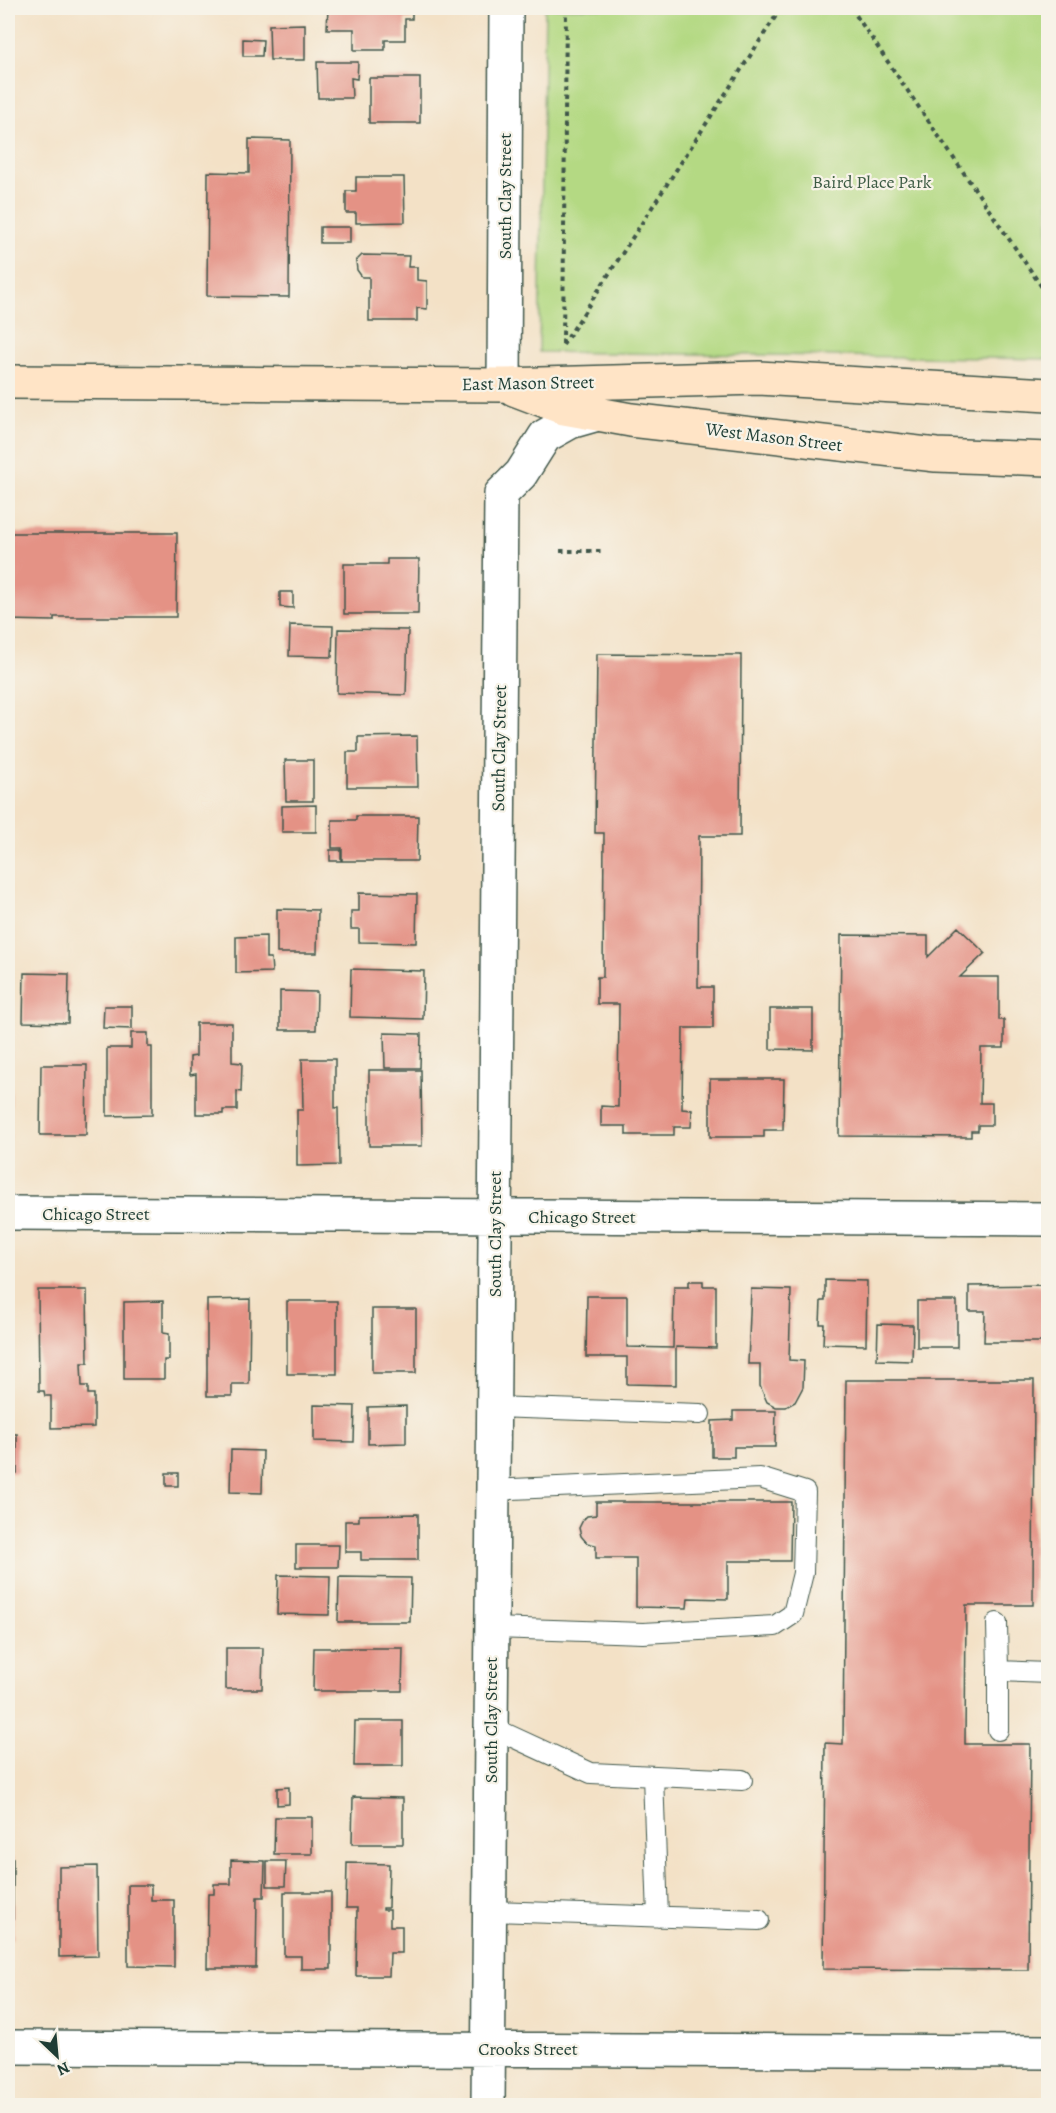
<svg xmlns="http://www.w3.org/2000/svg" width="1056" height="2113" viewBox="0 0 1056 2113" font-family="Alegreya,serif">
  <style>
    .green { fill: #b4d983; stroke: #6a8b5c; stroke-width: 1.5 }
    .building { fill: #e49285 }
    .lines { fill: none; stroke-linecap: round; stroke-linejoin: round }
    .lane-casing { stroke: #3f564a; stroke-width: 22 }
    .street-casing { stroke: #3f564a; stroke-width: 36 }
    .secondary-casing { stroke: #3f564a; stroke-width: 36 }
    .path { stroke: #3f564a; stroke-width: 4; stroke-dasharray: 4.5 4.5; stroke-linecap: butt }
    .lane { stroke: #fff; stroke-width: 20 }
    .street { stroke: #fff; stroke-width: 33 }
    .secondary { stroke: #ffe4c6; stroke-width: 33 }
    .labels { text-anchor: middle; dominant-baseline: central; stroke-width: 4.5; stroke-linejoin: round; paint-order: stroke }
    .park-label { font-size: 18px; fill: #3d5c44; stroke: #f7f3e8 }
    .street-label { font-size: 18px; fill: #1f3d34; stroke: #f7f3e8 }
  </style>
  <rect width="100%" height="100%" fill="#f7f3e8"/>
  <filter id="ink" filterUnits="userSpaceOnUse"><feTurbulence type="fractalNoise" baseFrequency=".0167" numOctaves="2"/><feDisplacementMap in="SourceGraphic" scale="12" xChannelSelector="R" yChannelSelector="G"/><feConvolveMatrix kernelMatrix="1 2 1 2 8 2 1 2 1" color-interpolation-filters="sRGB"/></filter>
  <filter id="wash" filterUnits="userSpaceOnUse"><feTurbulence type="fractalNoise" baseFrequency=".008" numOctaves="4" result="noise"/><feDisplacementMap in="SourceGraphic" scale="24" xChannelSelector="R" yChannelSelector="G"/><feGaussianBlur stdDeviation="1.35" result="paint"/><feColorMatrix in="noise" values="0 0 0 0 0 0 0 0 0 0 0 0 0 0 0 0 0 1.4 0 .05"/><feComposite in="paint" operator="in"/></filter>
  <g filter="url(#wash)">
    <rect width="100%" height="100%" fill="#f3e1c6"/>
    <path class="green" d="M545 8H1048V359L539 352Z"/>
    <g id="blocks">
      <path class="building" d="M328 8H412V19H405V40H385V50H354V29H327Z
        M305 24V60H270L269 25Z
        M243 39 263 40 262 56H243Z
        M317 62H358L357 79 351 78 352 98H318Z
        M369 78H420V123H369Z
        M249 139 290 140 289 297 207 296 208 172 249 173Z
        M356 177H404L405 222 356 223V213H346V191H356Z
        M320 227H350V243H320Z
        M362 255 409 256 408 267H417V280L427 281V309L417 308V321H369V277H362L357 270 356 261Z
        M8 533H177L176 617H54V621L8 620Z
        M387 559H419L418 614H344V564H387Z
        M280 592H293V608L280 607Z
        M290 625 333 626 332 657 289 656Z
        M338 629 408 630 406 695 337 693Z
        M597 654 741 655 740 836H699L698 987H713V1028H683L682 1109 692 1110 691 1127H674V1135H626V1126H601V1106L618 1107 619 1004H597V977H603L604 833H595Z
        M417 736 418 787H347V752H358V737Z
        M285 760H313V801H286Z
        M316 805V832H282V806Z
        M356 816H418L417 861H342V848H332V820H356Z
        M330 850H341V861H330Z
        M359 893 417 894 416 943 359 942V929H351V911H359Z
        M277 909 318 910 317 953H277Z
        M958 927 985 953 960 977H999V1020H1004V1048H981L980 1103H992V1125H978V1131H971V1137L839 1136 841 935 928 936V957Z
        M8 933H10L9 958H8Z
        M266 936V958H271L272 972 236 973V937Z
        M351 969 424 971 423 1019 350 1017Z
        M24 973 69 974 68 1023 23 1022Z
        M280 991 317 992 316 1030H280Z
        M104 1006H132V1029L103 1028Z
        M770 1009H813V1050L770 1049Z
        M196 1023H232V1062L242 1063 241 1092 237 1091V1110H223V1114H196V1074L190 1075V1057L196 1056Z
        M8 1027H12L11 1068 8 1067Z
        M131 1033H148V1047H152V1115L107 1116V1048H131Z
        M384 1033 421 1034 420 1068H385Z
        M302 1059H335V1108H338L339 1165 297 1166V1110H303Z
        M41 1065H87L86 1135H40Z
        M369 1070H421L422 1146H369Z
        M710 1079H784L783 1130H764V1137H710Z
        M8 1084H11L10 1143H8Z
        M825 1280 867 1281 866 1345 823 1344 824 1324H820L821 1301H825Z
        M689 1281H703V1286H716V1348L676 1347V1385L627 1384V1357H586L587 1296H627V1347L673 1348 674 1286H689Z
        M1048 1285V1342H984L985 1311H969V1286Z
        M751 1289 791 1290 789 1360 804 1361 803 1387 795 1402 786 1407H776L767 1402 760 1386V1364H748Z
        M38 1290H87L88 1363H81L82 1386H88V1394H94V1427L51 1428V1396H45L44 1391H39Z
        M250 1299 249 1384H232V1396H207V1300Z
        M163 1301V1333L169 1334V1360H164V1379H124V1302Z
        M287 1301H337V1374H287Z
        M917 1301H957V1347H917Z
        M372 1309H416V1373H372Z
        M878 1324 913 1325 912 1361 877 1360Z
        M846 1380H1034L1033 1605H966L965 1744H1030L1028 1970 823 1969 825 1743 843 1744Z
        M314 1405 355 1406 354 1442 314 1441Z
        M406 1406V1443L368 1444V1407Z
        M733 1411H776L775 1447H734V1457H712V1421L733 1420Z
        M8 1434H17V1473H8Z
        M231 1450 263 1451 262 1493 230 1492Z
        M166 1473H178V1486H166Z
        M596 1502H791L790 1561H728V1599L688 1598 687 1608 636 1607V1558H596V1545L587 1543 581 1536 579 1528 583 1520 587 1516 596 1515Z
        M418 1514V1560H361V1552H345V1521H359V1515Z
        M296 1545H339L338 1567H296Z
        M278 1575 330 1576 329 1615 277 1614Z
        M339 1577 411 1578 410 1622H338Z
        M226 1648H263L262 1689H226Z
        M314 1648H403L402 1691H313Z
        M355 1721H403V1766H354Z
        M289 1787V1804L277 1805V1788Z
        M353 1797 403 1798V1844H352Z
        M275 1817H312V1854H274Z
        M8 1858H13V1939H8Z
        M231 1860 265 1861 264 1897H257L256 1968H207L208 1894H214V1884H231Z
        M267 1861H286L285 1886H267Z
        M347 1863 389 1864 388 1908H383V1910H390V1926H402V1953H390L389 1976H356L357 1908H346Z
        M97 1866 98 1956 59 1957V1867Z
        M128 1885H151V1900H174V1967L128 1966Z
        M284 1892H331V1969H301V1956H284Z"/>
    </g>
  </g>
  <g filter="url(#ink)">
    <use href="#blocks" fill-opacity="0" stroke="#3f564a" stroke-width="1.5"/>
    <g class="lines">
      <defs>
        <path id="lane" d="M493 1407 700 1414
          M997 1623 998 1671
          M491 1628 643 1633 775 1626 793 1614 803 1573 805 1492 760 1478 492 1490
          M491 1727 591 1773 742 1780
          M998 1730V1671L1048 1673
          M653 1776 658 1917
          M490 1911 759 1920"/>
        <path id="street" d="M504 385 506 8
          M8 1213 1048 1219
          M8 2047 1048 2052
          M488 2106 501 494 521 474 545 436 570 422 598 414"/>
        <path id="secondary" d="M8 382 504 385 759 378 1048 395
          M514 389 564 408 631 420 936 455 1048 459"/>
      </defs>
      <use href="#lane" class="lane-casing"/>
      <use href="#street" class="street-casing"/>
      <use href="#secondary" class="secondary-casing"/>
      <path class="path" d="M851 8 1048 296
        M563 344 566 8
        M563 345 781 8
        M560 551H604"/>
      <use href="#lane" class="lane"/>
      <use href="#street" class="street"/>
      <use href="#secondary" class="secondary"/>
    </g>
  </g>
  <g class="labels">
    <g class="park-label">
      <text x="872" y="182">Baird Place Park</text>
    </g>
    <g class="street-label">
      <text transform="translate(505 196) rotate(-90)">South Clay Street</text>
      <text transform="translate(528 383) rotate(-1)">East Mason Street</text>
      <text transform="translate(774 437) rotate(7)">West Mason Street</text>
      <text transform="translate(499 748) rotate(-89)">South Clay Street</text>
      <text x="96" y="1214">Chicago Street</text>
      <text x="582" y="1217">Chicago Street</text>
      <text transform="translate(495 1234) rotate(-90)">South Clay Street</text>
      <text transform="translate(491 1720) rotate(-90)">South Clay Street</text>
      <text x="528" y="2049">Crooks Street</text>
    </g>
  </g>
  <rect width="1056" height="2113" fill="none" stroke="#f7f3e8" stroke-width="30"/>
  <g transform="translate(57 2056) rotate(154)" stroke="#f7f3e8" stroke-width="4.5" paint-order="stroke">
  <path d="M0-4.5L10 22L0 15L-10 22Z" fill="#1f3d34"/>
  <text y="-9" font-size="16" font-weight="bold" text-anchor="middle" fill="#1f3d34">N</text>
  </g>
</svg>
